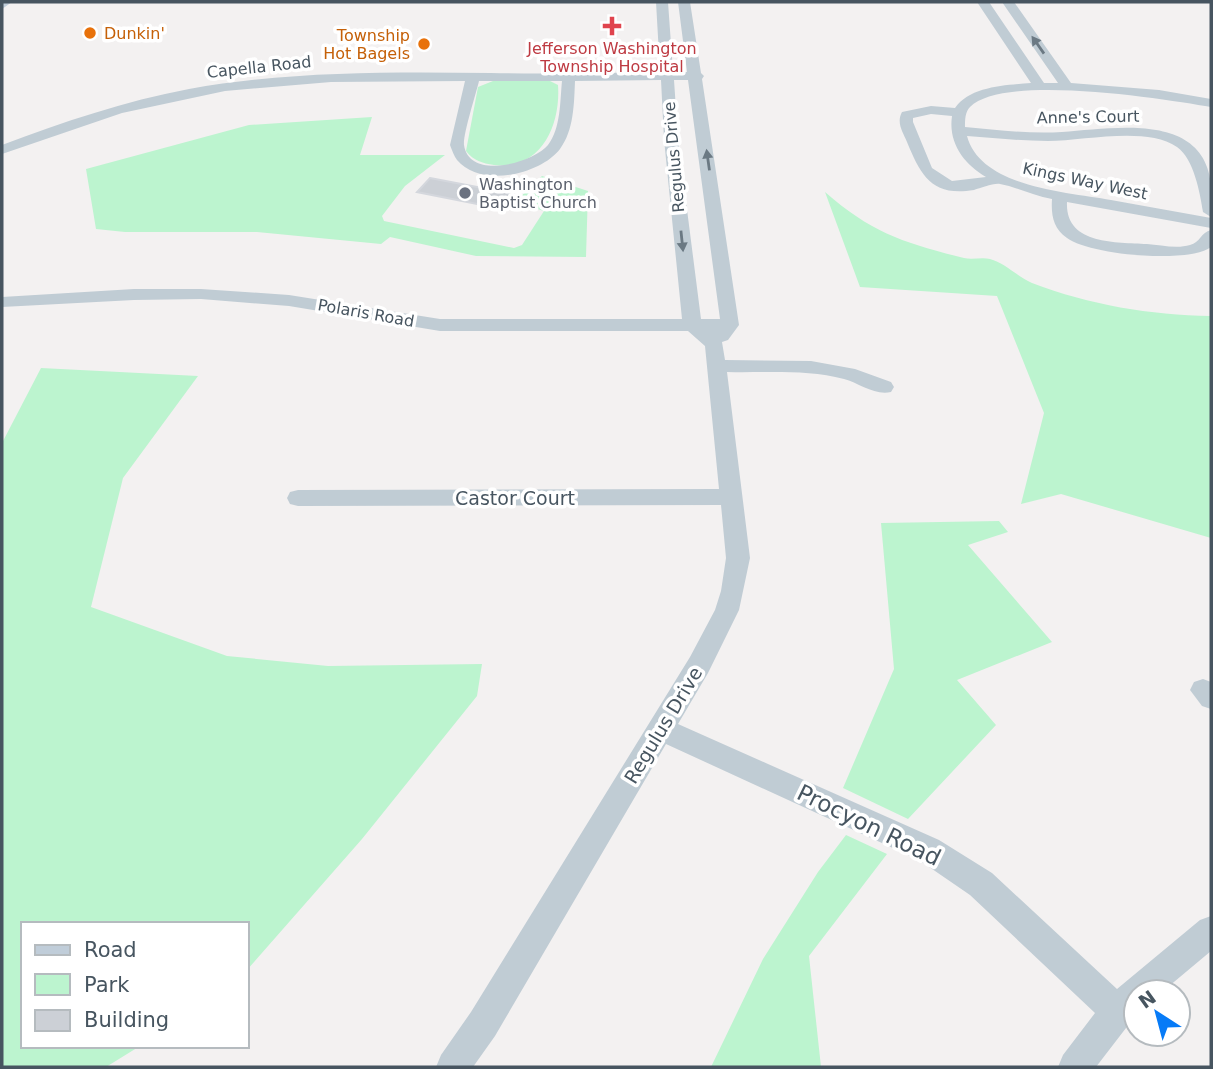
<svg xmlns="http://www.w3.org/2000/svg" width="1213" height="1069" viewBox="0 0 1213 1069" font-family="'DejaVu Sans',sans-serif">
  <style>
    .green { fill: #bcf4cf }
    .building { fill: #ccd0d6; stroke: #d4d7dd; stroke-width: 2 }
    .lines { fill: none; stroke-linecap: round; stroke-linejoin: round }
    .street { fill: #c0ccd4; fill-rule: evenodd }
    .secondary { fill: #c0cdd9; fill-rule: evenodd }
    .oneway { fill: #6b7983 }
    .health-dot { fill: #e0444e; stroke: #fff; stroke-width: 2.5 }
    .food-dot { fill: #e8710a; stroke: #fff; stroke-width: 2.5 }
    .worship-dot { fill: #6b7280; stroke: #fff; stroke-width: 2.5 }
    .labels { text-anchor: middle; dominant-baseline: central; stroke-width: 7; stroke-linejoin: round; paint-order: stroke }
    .far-food-label { font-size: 16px; fill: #c56008; stroke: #fff; text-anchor: start }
    .far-health-label { font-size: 16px; fill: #be3a42; stroke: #fff }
    .far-street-label { font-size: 16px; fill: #475560; stroke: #fff }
    .far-worship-label { font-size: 16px; fill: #5b616d; stroke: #fff; text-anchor: start }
    .street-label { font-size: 19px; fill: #475560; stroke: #fff }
    .near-street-label { font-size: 23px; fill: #475560; stroke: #fff }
  </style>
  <rect width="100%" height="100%" fill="#f3f1f1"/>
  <path class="green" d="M493 81H550L558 85C561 125 541 171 494 165 482 163 474 161 466 151L478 87Z
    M372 117 360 155H445L405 186 382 216 384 221 514 248 522 245 544 211 515 202 542 176 588 191 586 257 476 256 390 237 381 244 257 232H125L96 229 86 169 249 125Z
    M825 192C872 233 904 243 964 258 972 260 982 257 990 259 1005 263 1018 277 1032 283 1090 305 1150 315 1211 316V538L1061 494 1021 504 1044 413 997 296 860 287Z
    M41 368 198 376 123 478 91 607 227 656 328 666 482 664 477 696 362 839 247 970V924H23V1046H140L106 1067H2V443Z
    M999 521 1008 532 968 545 1052 642 957 680 996 725 908 819 843 788 894 669 881 523Z
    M846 835 887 854 809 956 821 1067H711L763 959 818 872Z"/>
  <path class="building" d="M430 178 514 194 502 209 417 192Z"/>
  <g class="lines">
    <path class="street" d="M656 2H668L673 72H687L678 2H690L701 73 704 76 702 79 739 325 728 340 722 342 725 360 811 361 855 369 891 382 894 387 891 392C875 396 859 383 844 379 806 369 765 373 727 372L750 558 739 610 708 673 678 724 939 840 992 873 1117 989 1200 920 1211 916V951L1162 992H1136V1015L1096 1067H1058L1063 1055 1095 1013 970 895 919 860 666 744 495 1036 473 1067H436L441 1055 471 1012 690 657 715 610 721 591 726 558 721 505 298 506 290 504 287 498 290 492 298 490 719 489 705 346 688 331H440L289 306 201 299 134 300 2 307V297L134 289H201L289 295 440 319H682L664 139 661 80 575 81C574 104 574 130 560 149 540 175 480 188 457 160 454 156 452 150 450 145L465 81 331 82 225 91 122 113 2 154V145C63 122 125 101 189 89 289 71 390 72 491 73 547 74 604 73 660 72ZM674 80H688L720 319H701L678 139ZM479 81H562C560 101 561 128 548 145 533 163 469 181 464 145 463 134 476 94 479 81Z
      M977 2H989L1044 83H1058L1002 2H1014L1071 83 1159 90 1211 99V107C1165 99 1004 73 970 107 965 112 965 120 965 127 997 130 1030 134 1062 132 1112 129 1203 111 1211 184 1212 195 1211 206 1211 217L1203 212C1200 193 1194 159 1177 147 1146 126 1084 141 1048 141 1021 141 994 138 967 136 981 188 1068 192 1111 200 1144 206 1178 212 1211 218V228L1067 202C1065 245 1116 242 1147 244 1160 245 1177 249 1190 245 1200 243 1201 232 1211 230V247C1189 264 1089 255 1067 238 1053 228 1051 215 1052 199 1034 196 1017 187 1000 184 993 183 981 188 974 190 932 197 921 176 907 142 903 132 896 123 902 112L931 106 955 108C970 86 1007 85 1031 83ZM931 114 952 116C948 143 964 164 986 177L952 181 932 168 913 122V118Z
      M1203 679 1211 682V709L1202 706 1190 690 1194 682Z"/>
    <path class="secondary" d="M2 2H12L2 9Z"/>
  </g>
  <defs><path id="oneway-solid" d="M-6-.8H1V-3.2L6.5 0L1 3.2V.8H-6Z" transform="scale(1.75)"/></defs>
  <g class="oneway">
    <use href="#oneway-solid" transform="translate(1038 45) rotate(-125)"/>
    <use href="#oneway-solid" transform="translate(708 160) rotate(-98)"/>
    <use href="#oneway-solid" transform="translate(682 241) rotate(84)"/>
  </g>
  <path class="health-dot" d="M608.5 15.5h7v7h7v7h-7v7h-7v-7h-7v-7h7z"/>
  <g class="food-dot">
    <circle cx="90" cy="33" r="7"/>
    <circle cx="424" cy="44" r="7"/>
  </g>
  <circle class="worship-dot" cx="465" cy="193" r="7"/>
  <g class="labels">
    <g class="far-food-label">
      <text x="104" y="33">Dunkin'</text>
      <text x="410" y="35" text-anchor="end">Township<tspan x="410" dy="18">Hot Bagels</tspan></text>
    </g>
    <g class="far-health-label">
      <text x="612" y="48">Jefferson Washington<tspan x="612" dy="18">Township Hospital</tspan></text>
    </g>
    <g class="far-street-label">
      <text transform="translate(259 67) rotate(-6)">Capella Road</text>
      <text transform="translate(1088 117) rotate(-1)">Anne's Court</text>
      <text transform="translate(674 157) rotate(-95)">Regulus Drive</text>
      <text transform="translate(1085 181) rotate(12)">Kings Way West</text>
      <text transform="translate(366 313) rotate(10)">Polaris Road</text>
    </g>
    <g class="far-worship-label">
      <text x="479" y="184">Washington<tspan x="479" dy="18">Baptist Church</tspan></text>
    </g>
    <g class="street-label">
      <text x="515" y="498">Castor Court</text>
      <text transform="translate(663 725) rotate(-59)">Regulus Drive</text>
    </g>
    <g class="near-street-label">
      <text transform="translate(869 825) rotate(26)">Procyon Road</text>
    </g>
  </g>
  <rect width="1213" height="1069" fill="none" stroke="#475560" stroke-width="7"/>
  <rect x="21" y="922" width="228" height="126" fill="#ffffff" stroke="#b5bbbf" stroke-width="2"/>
  <rect x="35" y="945" width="35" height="10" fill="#c0cdd9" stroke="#b5bbbf" stroke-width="2"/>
  <text x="84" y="957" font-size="21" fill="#475560">Road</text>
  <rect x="35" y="974" width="35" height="21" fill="#bcf4cf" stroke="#b5bbbf" stroke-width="2"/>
  <text x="84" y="992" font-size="21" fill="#475560">Park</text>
  <rect x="35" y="1010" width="35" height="21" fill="#ccd0d6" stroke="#b5bbbf" stroke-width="2"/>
  <text x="84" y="1027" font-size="21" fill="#475560">Building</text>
  <g transform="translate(1157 1013) rotate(324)"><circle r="33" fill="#ffffff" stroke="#b5bbbf" stroke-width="2"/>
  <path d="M0-5L12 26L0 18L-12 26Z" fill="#077bf7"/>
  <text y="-10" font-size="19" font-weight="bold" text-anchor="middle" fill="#475560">N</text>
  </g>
</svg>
